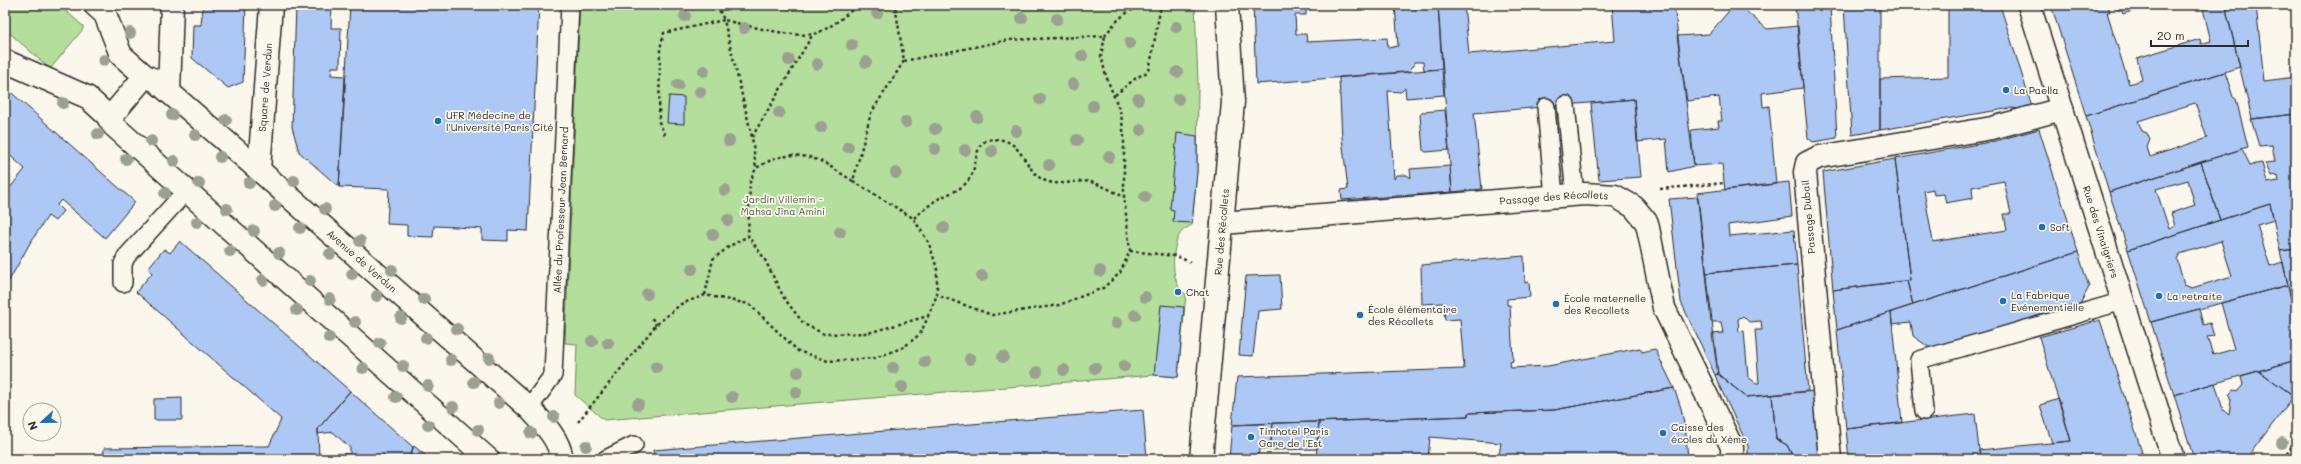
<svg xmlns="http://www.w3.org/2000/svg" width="2301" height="464" viewBox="0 0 2301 464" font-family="Mali,sans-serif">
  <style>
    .green { fill: #b4de9b; stroke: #708463 }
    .building { fill: #adc8f5; stroke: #2b2b2b; fill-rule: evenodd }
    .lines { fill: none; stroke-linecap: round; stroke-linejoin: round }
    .service-casing { stroke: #2b2b2b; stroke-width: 20 }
    .pedestrian-casing { stroke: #2b2b2b; stroke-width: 25 }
    .minor-casing { stroke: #2b2b2b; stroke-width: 25 }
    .path { stroke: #2b2b2b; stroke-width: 2.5; stroke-dasharray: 3 3; stroke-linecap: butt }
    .service { stroke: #fbf7ec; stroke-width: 17 }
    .pedestrian { stroke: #fbf7ec; stroke-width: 22 }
    .minor { stroke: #fbf7ec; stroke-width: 22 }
    .tree { fill: #9ba091 }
    .poi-dot { fill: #1f6fb2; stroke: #fbf7ec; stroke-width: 1.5 }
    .labels { text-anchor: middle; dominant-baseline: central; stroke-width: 3.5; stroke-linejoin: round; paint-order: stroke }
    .street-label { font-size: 10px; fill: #2b2b2b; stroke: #fbf7ec }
    .poi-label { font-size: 10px; fill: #2b2b2b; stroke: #fbf7ec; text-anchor: start }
    .park-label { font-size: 10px; fill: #4d5847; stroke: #fbf7ec }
  </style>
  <rect width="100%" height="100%" fill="#fbf7ec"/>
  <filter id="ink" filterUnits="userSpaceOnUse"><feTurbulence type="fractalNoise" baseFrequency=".025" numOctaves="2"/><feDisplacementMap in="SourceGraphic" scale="8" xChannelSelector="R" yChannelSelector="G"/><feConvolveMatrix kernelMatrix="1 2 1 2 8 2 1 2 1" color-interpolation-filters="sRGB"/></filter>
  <g filter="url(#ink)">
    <path class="green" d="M5 5H59L83 26V29L51 68 48 67 5 29Z
      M580 5H1195L1198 83 1197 172 1192 225C1188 227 1182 230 1180 234 1171 247 1170 286 1186 294L1178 377 1154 375 604 420 575 395 577 344 565 343Z"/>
    <path class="building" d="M203 5H246L243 82 228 88 192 58 193 25H201Z
      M296 5H332L331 28H341L340 67H332L331 75 345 76 339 187 299 152 292 127Z
      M350 5H539L528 231 508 230V241L482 240V229L457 227 434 226 433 237 407 236V225L387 224 389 189 339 187Z
      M1253 5H1306V15H1295L1296 34H1306L1307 42 1387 38 1388 48 1398 46 1395 5H1438L1442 69 1424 70 1423 62H1414V66L1411 67 1410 72 1256 84Z
      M1438 5H1464L1469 54 1615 41 1612 5H1674L1694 166 1669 172 1666 139 1637 142 1634 99 1474 113 1482 189 1452 192Z
      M1734 5H1739L1767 29 1798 26 1803 88 1762 93 1763 107 1769 106 1776 184 1725 190 1722 164 1694 166 1691 130 1719 127 1718 121H1722L1719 97 1687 101 1677 36 1709 34Z
      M1795 5H1830L1837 138 1813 142 1808 138Z
      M1844 5H1880V130L1852 135Z
      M1948 5H2000L2032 107 2020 109 2011 108 1880 130V79L1948 77Z
      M2051 5H2108L2110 12H2107L2129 84 2142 80 2137 58 2200 39 2201 44 2211 41 2202 5H2225L2240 67 2086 116Z
      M2116 5H2152L2123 14 2121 9H2117Z
      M2225 5H2256L2264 81 2296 77V114L2252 119Z
      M1442 69 1444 95 1406 98 1405 88 1401 92 1388 91 1394 179 1397 175H1407L1411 178 1410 169 1450 166 1452 192 1342 200 1341 190 1348 189 1342 138 1339 77Z
      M2225 72 2233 97 2236 99 2248 147 2109 192 2086 116ZM2195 103 2207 138 2150 157 2147 147 2150 140 2147 133 2142 131 2138 121Z
      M5 87 135 202 105 238 61 200 57 205 63 211 55 221 48 216 30 243 5 288V194L25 169 5 151Z
      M669 96 684 97V124L667 123Z
      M1634 99 1641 177 1599 180 1591 103Z
      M1445 110 1449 150 1426 152 1423 150 1420 115 1423 112Z
      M2296 114V249L2280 251 2270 204 2220 220 2201 162 2242 149 2250 165 2262 163 2267 183 2279 181 2278 175 2271 176 2265 163 2275 162 2272 145 2259 146 2251 119Z
      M2039 129 2078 252 1913 305 1907 281 1910 280 1895 159 1995 141ZM2004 181 2011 214H2004L2007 230 1933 242 1924 191 1933 189 1934 195 1944 194 1946 203 1973 198 1972 187Z
      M1177 133 1197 136V172L1192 223 1173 222 1174 210 1170 209Z
      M1895 159 1910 280 1833 290 1823 172Z
      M2201 162 2220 220 2128 250 2109 192ZM2188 180 2195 205 2171 213 2175 226 2169 229 2156 189Z
      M1789 182 1792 216 1728 225 1729 236 1794 230 1797 265 1706 273 1697 193Z
      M1698 197 1718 374 1715 375 1681 302 1669 199Z
      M2270 204 2274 220 2257 225 2270 266 2283 262 2288 285 2151 322 2128 250ZM2221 241 2232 276 2192 288 2184 285 2177 259 2180 254Z
      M180 241 350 391 318 429 319 459H103L104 448 269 446 280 422 281 419 136 292 152 273 148 268 164 249 170 253Z
      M2296 249V305L2292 302 2280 251Z
      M2078 252 2089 287 2078 308 1930 348 1913 336 1911 322 1892 324 1891 312Z
      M1524 256 1525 283 1529 282 1530 297 1507 299V305H1510L1513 361 1510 362 1511 368 1548 366 1640 348 1642 352 1655 349 1674 388 1554 410 1468 413V416L1232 425 1237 377 1464 369 1460 319 1445 320 1443 303 1422 304 1421 265Z
      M1797 265 1808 391 1746 397 1718 374 1712 334 1723 333 1721 322H1711L1706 273ZM1743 316 1749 322 1761 321 1762 330H1755L1759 383H1756L1748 377 1744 331 1739 332 1738 319Z
      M1280 275 1282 309 1258 311 1253 356 1239 355 1246 276Z
      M1907 281 1913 305 1837 330 1833 290Z
      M2288 285 2296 323V360L2174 395 2151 322 2199 309 2203 325 2210 323 2214 336 2207 337 2213 355 2234 349 2221 303Z
      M1161 305 1184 307 1178 377 1154 375Z
      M1891 312 1902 423 1846 429 1837 330Z
      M2100 320 2144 459H1980L1979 450 2071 441 2039 337Z
      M2296 360V394L2294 396 2259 371Z
      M2259 371 2294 396 2246 459H2194L2174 395 2215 383 2223 410 2229 415 2231 400 2229 395 2233 390 2238 391 2243 385 2241 376Z
      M1718 374 1746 397 1772 395 1776 439 1787 445 1794 459H1748V446L1718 383 1715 375Z
      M1674 388 1681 408 1686 434 1688 459H1537L1499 455 1501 443 1430 437 1428 459H1316L1319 422 1468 416V413L1554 410Z
      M350 391 413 447 409 459H319V454H350V448L333 432 318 434V429Z
      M1815 391 1821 459H1794L1787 445 1776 439 1772 395Z
      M182 398V420H154V399Z
      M2059 399 2071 441 2052 443 2040 405Z
      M1143 410 1147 459H654L653 450Z
      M1975 414 1980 459H1849L1846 429Z
      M1319 422 1317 449 1270 450 1273 423Z
      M1273 423 1270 450 1260 449 1256 459H1229L1232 425Z
      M414 446 425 455 424 459H409Z"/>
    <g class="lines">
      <defs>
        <g id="service">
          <path d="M1566 105 1575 195"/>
          <path d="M1546 107 1554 197"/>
          <path d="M123 283V264L126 257 186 191"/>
          <path id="s1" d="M529 408 553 375 570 5"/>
          <path d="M1924 411 1919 360 2123 301"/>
          <path d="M606 459 634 445"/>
        </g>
        <g id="pedestrian">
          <path d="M95 5 105 14 121 55 145 76"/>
          <path d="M5 61 87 97 110 118"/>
          <path d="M169 92 172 5"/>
          <path id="s2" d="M259 170 271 5"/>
        </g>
        <g id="minor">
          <path id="s3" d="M2029 5 2173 459"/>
          <path id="s4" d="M1222 223 1585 194 1615 196 1634 207 1647 223 1664 308 1732 447V459"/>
          <path id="s5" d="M488 459 114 126 109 119 145 76 155 80 259 170 529 408C543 423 559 438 562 459"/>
          <path id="s6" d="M1201 459 1233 102 1227 5"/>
          <path d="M1830 459 1805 172 1807 163 1819 157 1992 128 2062 109"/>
        </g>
      </defs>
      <use href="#service" class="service-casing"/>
      <use href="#pedestrian" class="pedestrian-casing"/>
      <use href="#minor" class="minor-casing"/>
      <path class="path" d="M717 5 724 20C745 25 794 38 813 34 829 30 846 15 858 5
        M1105 36C1115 21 1128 8 1147 5
        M904 61 1009 40 1105 36 1101 56 1106 76 1121 114 1124 137V197L1130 251 1120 273 1103 288 1059 305 992 315 937 295
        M1115 95 1136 78 1149 71 1161 5
        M665 135 659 122 660 49 664 33 724 20 752 137 756 168
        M752 137 813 34
        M853 181 823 162 809 157 793 155 775 158 756 168 750 182 748 236 764 258 784 298 804 324 824 334 868 333 928 316 937 295V269L929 243 913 218 853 181 871 113 904 61 895 5
        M1660 189 1724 183
        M914 218C921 212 928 206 935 201 947 193 961 192 970 178 977 167 974 150 984 142 992 137 1006 139 1013 145 1025 155 1030 175 1046 181 1061 187 1076 179 1091 182 1102 185 1114 192 1124 197
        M1130 251 1176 256 1190 262
        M705 295 713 259 730 246 748 236
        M652 318 656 325
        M578 422 656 325 681 304 705 295 749 304 798 351 828 361 875 358 904 347 920 334 928 317
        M2283 459 2296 441"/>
      <use href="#service" class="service"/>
      <use href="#pedestrian" class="pedestrian"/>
      <use href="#minor" class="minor"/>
    </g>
    <g class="tree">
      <circle cx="877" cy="13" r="6"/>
      <circle cx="685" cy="16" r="6"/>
      <circle cx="1022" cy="18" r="6"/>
      <circle cx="1057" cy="19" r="6"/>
      <circle cx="1176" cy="27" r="6"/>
      <circle cx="744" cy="28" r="6"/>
      <circle cx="130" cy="33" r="6"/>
      <circle cx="1130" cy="43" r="6"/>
      <circle cx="852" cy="45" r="6"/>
      <circle cx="1082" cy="56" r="6"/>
      <circle cx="104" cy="60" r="6"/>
      <circle cx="789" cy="60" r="6"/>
      <circle cx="866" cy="62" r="6"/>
      <circle cx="817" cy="64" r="6"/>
      <circle cx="704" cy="71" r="6"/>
      <circle cx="1177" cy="72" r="6"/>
      <circle cx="1073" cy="84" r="6"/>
      <circle cx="678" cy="85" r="6"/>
      <circle cx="700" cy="92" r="6"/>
      <circle cx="1040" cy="99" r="6"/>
      <circle cx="1138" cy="99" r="6"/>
      <circle cx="1178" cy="99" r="6"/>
      <circle cx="63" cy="103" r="6"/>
      <circle cx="1093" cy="106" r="6"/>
      <circle cx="779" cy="113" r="6"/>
      <circle cx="172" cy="115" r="6"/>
      <circle cx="977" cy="117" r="6"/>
      <circle cx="226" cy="120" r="6"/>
      <circle cx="906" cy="122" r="6"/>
      <circle cx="821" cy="127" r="6"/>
      <circle cx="935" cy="129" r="6"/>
      <circle cx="1141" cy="130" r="6"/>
      <circle cx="1016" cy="131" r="6"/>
      <circle cx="98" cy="134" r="6"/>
      <circle cx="195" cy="135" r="6"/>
      <circle cx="1077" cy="140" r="6"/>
      <circle cx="151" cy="141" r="6"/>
      <circle cx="729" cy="141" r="6"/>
      <circle cx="848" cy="147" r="6"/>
      <circle cx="935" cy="149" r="6"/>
      <circle cx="965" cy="150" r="6"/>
      <circle cx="992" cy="151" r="6"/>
      <circle cx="220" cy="157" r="6"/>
      <circle cx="1109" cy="157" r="6"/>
      <circle cx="126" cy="159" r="6"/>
      <circle cx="174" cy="161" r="6"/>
      <circle cx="1049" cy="165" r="6"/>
      <circle cx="896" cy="173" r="6"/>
      <circle cx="294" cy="181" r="6"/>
      <circle cx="199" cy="183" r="6"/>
      <circle cx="249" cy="183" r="6"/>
      <circle cx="725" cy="190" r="6"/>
      <circle cx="165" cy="193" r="6"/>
      <circle cx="1145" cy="197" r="6"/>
      <circle cx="275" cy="206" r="6"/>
      <circle cx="227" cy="209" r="6"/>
      <circle cx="325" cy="209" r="6"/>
      <circle cx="728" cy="220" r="6"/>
      <circle cx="197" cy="222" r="6"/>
      <circle cx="300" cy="228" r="6"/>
      <circle cx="944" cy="228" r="6"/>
      <circle cx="254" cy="231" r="6"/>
      <circle cx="840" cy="232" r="6"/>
      <circle cx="713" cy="235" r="6"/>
      <circle cx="360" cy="241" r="6"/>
      <circle cx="230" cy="251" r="6"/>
      <circle cx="279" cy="253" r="6"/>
      <circle cx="330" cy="254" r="6"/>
      <circle cx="692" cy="269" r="6"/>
      <circle cx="392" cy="270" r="6"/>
      <circle cx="1100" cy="271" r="6"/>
      <circle cx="352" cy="274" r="6"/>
      <circle cx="982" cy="276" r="6"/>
      <circle cx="263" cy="280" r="6"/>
      <circle cx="310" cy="281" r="6"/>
      <circle cx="647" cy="294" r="6"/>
      <circle cx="377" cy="296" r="6"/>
      <circle cx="1145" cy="297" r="6"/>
      <circle cx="330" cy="299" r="6"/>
      <circle cx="424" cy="299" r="6"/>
      <circle cx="297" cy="310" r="6"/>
      <circle cx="1135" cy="315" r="6"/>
      <circle cx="401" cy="318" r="6"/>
      <circle cx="355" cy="322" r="6"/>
      <circle cx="1116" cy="323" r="6"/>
      <circle cx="457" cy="329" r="6"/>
      <circle cx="329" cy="338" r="6"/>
      <circle cx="426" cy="338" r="6"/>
      <circle cx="592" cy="341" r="6"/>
      <circle cx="380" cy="343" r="6"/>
      <circle cx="608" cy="343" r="6"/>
      <circle cx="1003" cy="357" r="6"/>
      <circle cx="489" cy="358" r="6"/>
      <circle cx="970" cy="359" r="6"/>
      <circle cx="451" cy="360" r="6"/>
      <circle cx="925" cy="362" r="6"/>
      <circle cx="403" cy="366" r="6"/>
      <circle cx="1124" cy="366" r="6"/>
      <circle cx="656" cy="367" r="6"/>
      <circle cx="363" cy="368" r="6"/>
      <circle cx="893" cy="368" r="6"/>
      <circle cx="1095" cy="368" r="6"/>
      <circle cx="1064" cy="370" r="6"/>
      <circle cx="798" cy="372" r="6"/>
      <circle cx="1037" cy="372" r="6"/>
      <circle cx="474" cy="382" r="6"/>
      <circle cx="428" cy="386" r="6"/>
      <circle cx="902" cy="387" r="6"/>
      <circle cx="796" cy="392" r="6"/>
      <circle cx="396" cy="397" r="6"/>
      <circle cx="732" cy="397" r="6"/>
      <circle cx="499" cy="403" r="6"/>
      <circle cx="638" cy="404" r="6"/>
      <circle cx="453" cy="407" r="6"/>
      <circle cx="554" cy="417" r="6"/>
      <circle cx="428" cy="425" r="6"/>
      <circle cx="478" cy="430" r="6"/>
      <circle cx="531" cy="433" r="6"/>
      <circle cx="2282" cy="443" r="6"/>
      <circle cx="586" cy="446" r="6"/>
    </g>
  </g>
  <g class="poi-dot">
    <circle cx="2006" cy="90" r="4"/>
    <circle cx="438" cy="121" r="4"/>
    <circle cx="2042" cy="227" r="4"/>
    <circle cx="1178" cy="292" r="4"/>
    <circle cx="2159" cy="296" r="4"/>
    <circle cx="2003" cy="301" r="4"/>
    <circle cx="1556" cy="304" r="4"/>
    <circle cx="1360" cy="315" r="4"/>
    <circle cx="1663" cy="433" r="4"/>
    <circle cx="1251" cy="437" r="4"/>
  </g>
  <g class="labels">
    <g class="street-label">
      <text stroke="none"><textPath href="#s2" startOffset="83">Square de Verdun</textPath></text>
      <text stroke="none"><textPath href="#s4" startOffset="333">Passage des Récollets</textPath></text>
      <text stroke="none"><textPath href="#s1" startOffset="206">Allée du Professeur Jean Bernard</textPath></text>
      <text transform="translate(1808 217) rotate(-95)">Passage Dubail</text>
      <text stroke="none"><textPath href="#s6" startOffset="228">Rue des Récollets</textPath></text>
      <text stroke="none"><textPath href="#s3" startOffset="238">Rue des Vinaigriers</textPath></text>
      <text stroke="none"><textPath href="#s5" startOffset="851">Avenue de Verdun</textPath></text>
    </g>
    <g class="poi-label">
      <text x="2014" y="90">La Paella</text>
      <text x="446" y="115">UFR Médecine de<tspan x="446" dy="12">l'Université Paris Cité</tspan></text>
      <text x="2050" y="227">Soft</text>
      <text x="1186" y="292">Chat</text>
      <text x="2011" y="295">La Fabrique<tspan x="2011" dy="12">Evénementielle</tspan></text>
      <text x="2167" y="296">La retraite</text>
      <text x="1564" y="298">École maternelle<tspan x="1564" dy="12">des Recollets</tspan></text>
      <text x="1368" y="309">École élémentaire<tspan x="1368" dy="12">des Récollets</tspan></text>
      <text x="1671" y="427">Caisse des<tspan x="1671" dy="12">écoles du Xème</tspan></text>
      <text x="1259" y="431">Timhotel Paris<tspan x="1259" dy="12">Gare de l'Est</tspan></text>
    </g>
    <g class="park-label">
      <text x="783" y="199">Jardin Villemin -<tspan x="783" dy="12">Mahsa Jîna Amini</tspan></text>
    </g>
  </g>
  <rect width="2301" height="464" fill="none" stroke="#fbf7ec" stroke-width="20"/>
  <rect x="10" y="10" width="2281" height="444" fill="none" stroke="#2b2b2b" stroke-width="1.5" filter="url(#ink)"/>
  <g transform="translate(42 422) rotate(248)"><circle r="19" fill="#fbf7ec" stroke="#a8a59f"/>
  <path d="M0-3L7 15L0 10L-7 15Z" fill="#1f6fb2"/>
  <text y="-6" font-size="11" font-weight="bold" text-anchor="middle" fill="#2b2b2b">N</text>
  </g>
  <path d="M2151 40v6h97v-6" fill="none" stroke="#2b2b2b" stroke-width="2"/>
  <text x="2157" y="40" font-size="12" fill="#2b2b2b" stroke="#fbf7ec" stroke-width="3" paint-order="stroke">20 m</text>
</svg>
